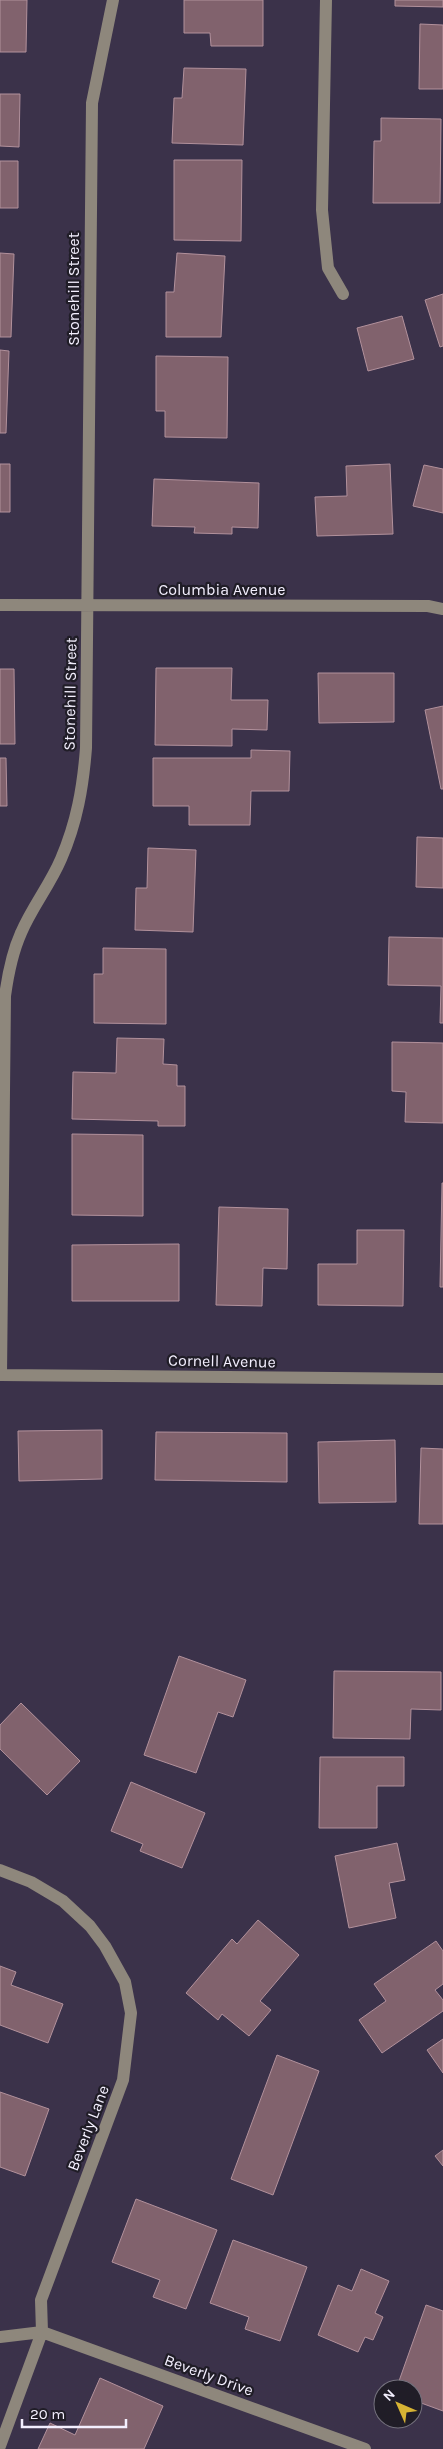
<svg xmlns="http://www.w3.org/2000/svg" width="443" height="2449" viewBox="0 0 443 2449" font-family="Karla,sans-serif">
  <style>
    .building { fill: #81626d; stroke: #b2919c }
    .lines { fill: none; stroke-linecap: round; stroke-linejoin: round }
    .minor { stroke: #8e877c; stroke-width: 12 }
    .labels { text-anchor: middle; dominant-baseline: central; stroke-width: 4.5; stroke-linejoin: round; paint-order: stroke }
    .street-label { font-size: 16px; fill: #f3effe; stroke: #201d27 }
  </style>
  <rect width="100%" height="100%" fill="#3b324a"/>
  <path class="building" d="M0 0H27L26 52H0Z
    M184 0H263V46H211L210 33H184Z
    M395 0H443V7L395 6Z
    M420 24 443 25V89H419Z
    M184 68 246 69 243 145 172 143 174 98H182Z
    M0 94H20L19 147 0 146Z
    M381 118 441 119 440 203H373L374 141H381Z
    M174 160H242L241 241 174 240Z
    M0 161H18V208H0Z
    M0 253 14 254 11 337H0Z
    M177 253 225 256 221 337H166V292H174Z
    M443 294V346L440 347 425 300Z
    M402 316 414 359 368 371 357 328Z
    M0 350 9 351 6 433H0Z
    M156 356 228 357 227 438 165 437V411H156Z
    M0 464H10V512H0Z
    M390 464 393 534 317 536 315 497 347 496 346 466Z
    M424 465 443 469V513L413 506Z
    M154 479 259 483 258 528 232 527V534L194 533 195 527 152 526Z
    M156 668H232L231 700H268L267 730 232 729V746L155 745Z
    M0 669H14L15 744H0Z
    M318 673H394V722L319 723Z
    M443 706V789H441L425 710Z
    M251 750 290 751 289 791H251L250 825H189V806H153V758H251Z
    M0 758H6L7 806H0Z
    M417 837 443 838V888L416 887Z
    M148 848 196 850 193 932 135 930 136 888H147Z
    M389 937 443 938V1023H440L441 986 388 985Z
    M103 948 166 949V1024L94 1023V974H103Z
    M117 1038 164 1039 163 1064 177 1065V1086H185V1126H158V1121L72 1119 73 1072 116 1073Z
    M392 1042 443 1043V1123L405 1122 406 1092 392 1091Z
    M72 1134 143 1135V1216L72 1215Z
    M442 1183H443V1287H440Z
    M219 1207 288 1209 287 1269 263 1268 262 1306 216 1305Z
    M357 1230H404L403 1306 318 1305V1264H357Z
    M179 1244V1301H72V1245Z
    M102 1430V1479L19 1481 18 1431Z
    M156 1432 287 1433V1482L155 1480Z
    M395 1440 396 1502 319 1503 318 1442Z
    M421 1448 443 1449V1524H419Z
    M179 1656 246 1680 233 1717 218 1712 196 1773 144 1755Z
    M334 1671 441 1672V1710L411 1709 410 1739 333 1738Z
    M21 1703 80 1761 47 1795 0 1749V1725Z
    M320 1757H404V1786H377V1828H319Z
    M131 1782 205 1813 182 1868 140 1851 143 1844 111 1831Z
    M397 1843 405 1880 389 1883 396 1918 349 1928 335 1856Z
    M258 1920 299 1955 260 2001 271 2010 249 2036 222 2014 218 2020 186 1993 232 1939 237 1944Z
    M436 1941 443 1951V1984L435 1990 443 2000V2011L382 2053 359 2020 386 2001 374 1984Z
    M0 1966 16 1972 11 1985 63 2004 48 2043 0 2025Z
    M443 2039V2073L427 2050Z
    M277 2055 319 2071 273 2195 231 2179Z
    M0 2092 49 2109 25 2176 0 2167Z
    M443 2150V2166L435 2156Z
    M136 2199 217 2230 186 2309 153 2297 160 2280 112 2262Z
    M233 2240 307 2267 280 2341 245 2329 249 2317 210 2303Z
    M361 2269 389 2281 375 2313 383 2317 373 2340 365 2337 358 2352 318 2335 338 2285 352 2291Z
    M426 2305 443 2311V2411L413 2400 414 2386 399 2381Z
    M100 2378 163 2406 144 2449H38L50 2423 75 2435Z"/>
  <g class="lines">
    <path class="minor" d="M326 0 322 210 328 268 343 294
      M0 605 428 606 443 609
      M0 1375 443 1379
      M1 1375 5 996C8 974 12 953 21 933 32 907 50 885 61 859 77 822 83 787 86 748L92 103 113 0
      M0 1870 31 1882 63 1901 90 1926 105 1946 125 1982 131 2013 123 2080 41 2300 42 2332 0 2446
      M0 2337 42 2332 365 2449"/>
  </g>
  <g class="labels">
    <g class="street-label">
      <text transform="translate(73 289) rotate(-90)">Stonehill Street</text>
      <text x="222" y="589">Columbia Avenue</text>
      <text transform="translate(70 694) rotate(-89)">Stonehill Street</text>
      <text transform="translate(222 1361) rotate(1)">Cornell Avenue</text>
      <text transform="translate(88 2128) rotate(-69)">Beverly Lane</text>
      <text transform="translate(209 2375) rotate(20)">Beverly Drive</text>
    </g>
  </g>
  <g transform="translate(398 2404) rotate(315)"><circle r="24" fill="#201d27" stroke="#74717d"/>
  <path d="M0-4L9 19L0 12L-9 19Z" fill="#d7b434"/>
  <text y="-8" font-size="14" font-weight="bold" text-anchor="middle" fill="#f3effe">N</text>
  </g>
  <path d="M22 2419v8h104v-8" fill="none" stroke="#f3effe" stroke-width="2.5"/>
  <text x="30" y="2419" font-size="15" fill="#f3effe" stroke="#201d27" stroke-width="4" paint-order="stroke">20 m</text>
</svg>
